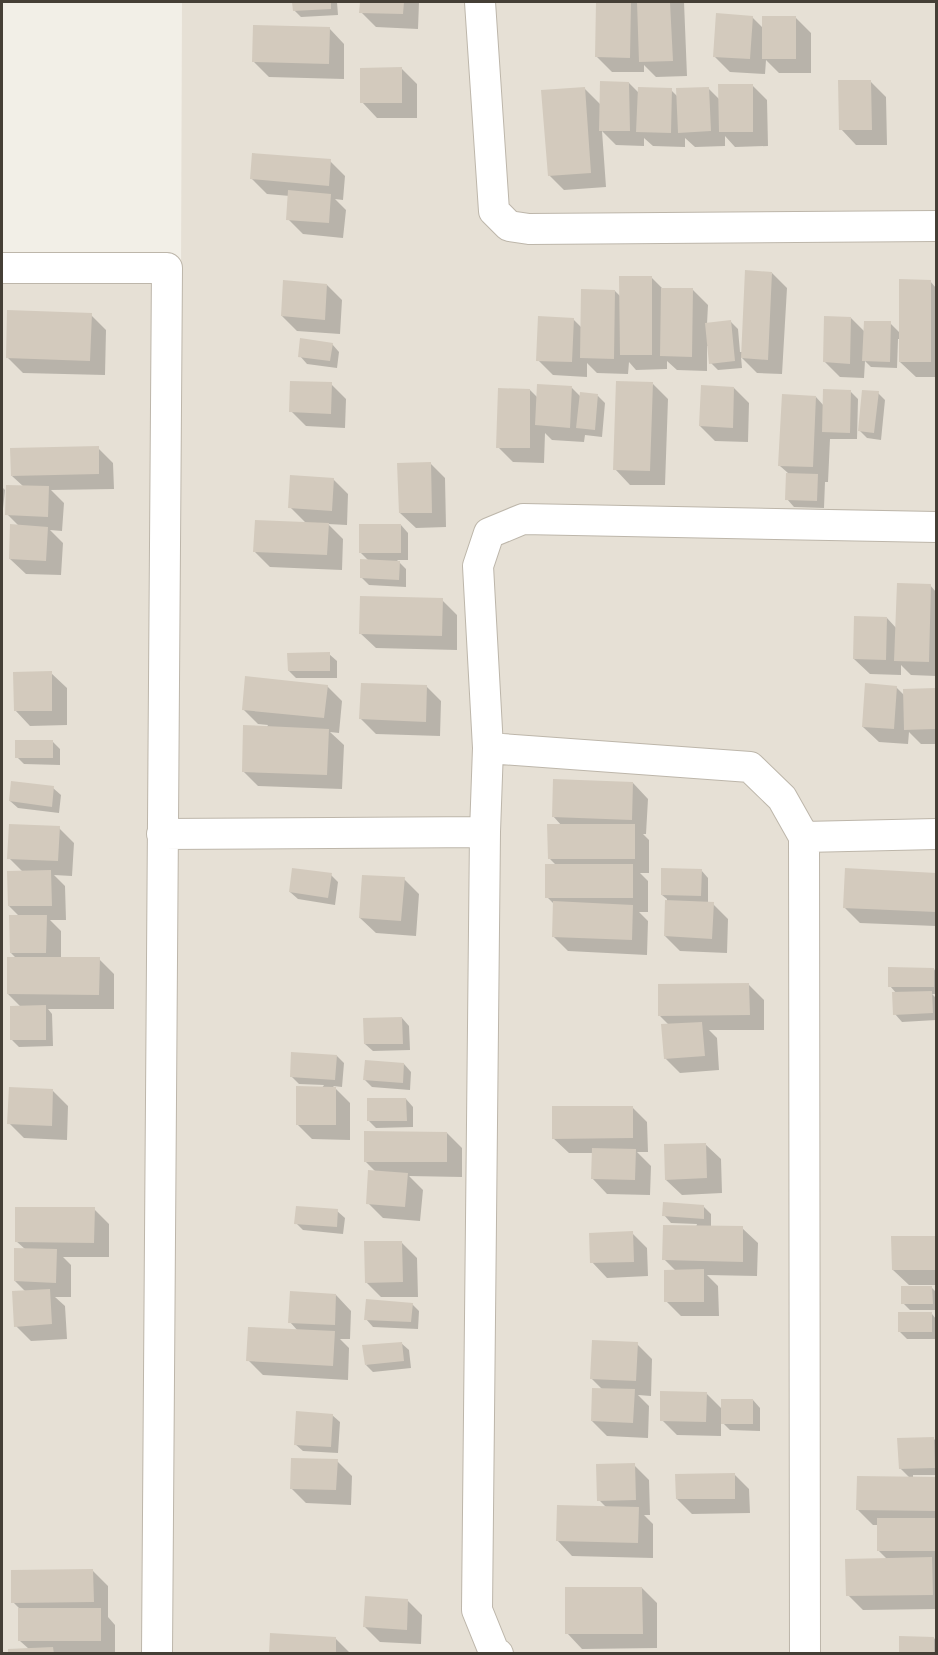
<svg xmlns="http://www.w3.org/2000/svg" width="938" height="1655" viewBox="0 0 938 1655" font-family="Lato,sans-serif">
  <style>
    .residential { fill: #e6e0d5 }
    .shadow { fill: #0003 }
    .building { fill: #d3cabd }
    .lines { fill: none; stroke-linecap: round; stroke-linejoin: round }
    .minor-casing { stroke: #bdb6aa; stroke-width: 32 }
    .minor { stroke: #fff; stroke-width: 30 }
  </style>
  <rect width="100%" height="100%" fill="#f2efe7"/>
  <path class="residential" d="M182 2H936V1653L2 1654V274L181 277Z"/>
  <path class="shadow" d="M294 2H337L338 15 301 17 294 10Z
    M361 2H419L418 29 376 27 361 12Z
    M597 2H684L687 76 656 77 644 65V72H612L596 56Z
    M752 17 764 29 796 18 811 33V73H779L766 60 765 74 730 72 715 57Z
    M329 28 344 44V79L269 77 254 62Z
    M402 69 417 84V118H377L362 102Z
    M871 82 886 97 887 145H856L841 129Z
    M629 83 639 93 671 90 678 97 708 88 720 100 752 85 767 100 768 146 735 147 725 136V146L695 147 685 138V147L653 146 644 138V146L616 145 602 131 606 187 564 190 549 175 585 89 601 105Z
    M330 161 345 176 343 200 335 199 346 210 343 238 303 234 288 219 290 196 267 194 252 179Z
    M772 273 787 288 782 374 757 373 741 357 742 368 718 370 711 363 709 346H707V371L677 370 667 361V369L636 370 629 362 628 374 597 373 587 363V377L553 375 538 360 573 319 582 328 615 291 621 297 651 277 663 289 693 290 708 305 707 324 731 322 738 329 740 352H742Z
    M930 281 936 288V377H916L900 362V339H898L897 368 871 367 865 361 864 378 840 377 825 362 851 318 865 332 890 323 900 333Z
    M327 285 342 300 340 334 297 331 282 316Z
    M91 315 106 330 105 375 23 373 7 357Z
    M332 344 339 352 337 368 307 364 300 356Z
    M331 384 346 399 345 428 306 426 291 411Z
    M653 384 668 399 665 485H630L615 469Z
    M572 388 581 397 598 396 605 403 602 437 585 435 584 442 552 440 545 433 544 463 513 462 498 447 530 390 538 398Z
    M734 388 749 403 748 442 715 441 700 426Z
    M851 392 858 399 857 439H830L828 482H825L824 508 794 507 787 499 788 473 780 466 816 397 824 406Z
    M878 393 885 400 881 440 867 438 859 430Z
    M98 448 113 463 114 489 51 490 64 503 62 531 50 530 63 543 61 575 26 574 10 559 19 526 7 514 24 487 12 476Z
    M430 463 445 478 446 527 416 528 400 513Z
    M333 479 348 494 347 525 328 524 343 539 342 570 270 567 255 552 306 523 290 507Z
    M2 487 5 490 2 518Z
    M401 525 408 533V560H397L406 569V587L369 585 361 577 369 561 360 552Z
    M930 585 936 592V676L911 675 901 665V675L870 674 854 659 887 618 897 629Z
    M442 600 457 615V650L376 648 360 633Z
    M329 654 337 661V678H296L289 671Z
    M51 673 67 688V725L30 726 15 710Z
    M327 686 342 701 339 733 330 732 344 745 342 789 258 786 243 771 268 725 258 724 243 709Z
    M426 686 441 701 440 736 376 734 361 719Z
    M896 687 905 696 935 689 936 691V744H921L909 732 908 744 879 742 863 727Z
    M53 742 60 749V765L24 764 17 757Z
    M633 783 648 799 646 834H643L649 840V873H640L648 881V912H639L648 921 647 955 568 951 553 936 555 905 547 897 557 866 550 859 562 826 553 816Z
    M53 788 61 795 59 813 18 808 10 801Z
    M59 828 74 843 72 876 54 875 65 886 66 920H50L61 931V959H99L114 974V1009H48L52 1014 53 1046 19 1047 12 1040 21 1007 8 994 17 959 11 953 20 917 9 906 23 872 9 858Z
    M701 870 708 878V903L713 904 728 919 727 953 680 951 665 936 667 899 662 895Z
    M846 870 936 874V926L860 923 845 908Z
    M331 875 338 882 335 905 298 899 290 892Z
    M404 879 419 894 416 936 376 933 360 918Z
    M934 969 936 972V994H932L936 998V1020L902 1022 895 1014 897 994 890 986Z
    M749 985 764 1000V1030H709L717 1038 719 1070 680 1073 665 1058 669 1025 660 1016Z
    M402 1018 409 1026 410 1050 373 1051 365 1044Z
    M337 1056 344 1063 342 1087 333 1086 350 1103V1140L312 1139 297 1124 324 1085 299 1084 291 1076Z
    M404 1064 411 1072 410 1090 372 1087 365 1080Z
    M53 1091 68 1106 67 1140 24 1138 9 1123Z
    M406 1099 413 1107V1127L376 1128 369 1121Z
    M632 1107 647 1122 648 1152H637L651 1166 650 1195 607 1194 592 1178 593 1153H569L553 1138Z
    M447 1133 462 1148V1177L409 1176 423 1190 420 1221 383 1218 368 1203 376 1172 365 1161Z
    M705 1144 721 1159 722 1193 682 1195 666 1180Z
    M704 1207 711 1214V1227L742 1228 758 1243 757 1276 707 1275 718 1286 719 1316H681L666 1301 676 1271 664 1259 696 1227 697 1224 671 1223 664 1215Z
    M94 1209 109 1224V1257H63L71 1265V1297H55L65 1306 67 1339 31 1341 16 1326 26 1292 15 1281 25 1249 16 1241Z
    M337 1211 345 1218 343 1234 303 1230 296 1223Z
    M632 1233 647 1248 648 1276 607 1278 592 1262Z
    M934 1237 936 1240V1285H909L893 1270Z
    M402 1243 417 1258 418 1297H381L366 1282Z
    M932 1288 936 1292V1310H910L903 1303Z
    M336 1295 351 1311 350 1339H340L349 1348 348 1380 263 1375 248 1360 298 1331 290 1322Z
    M412 1304 419 1311 418 1329 373 1327 366 1319Z
    M932 1314 936 1319V1339H907L899 1331Z
    M401 1343 409 1350 411 1368 373 1372 366 1365Z
    M637 1344 652 1359 651 1396 638 1395 649 1406 648 1438 607 1436 592 1421 603 1390 591 1378Z
    M706 1393 723 1410 753 1400 760 1408V1431L730 1430 721 1421V1436L677 1435 662 1420Z
    M332 1415 340 1422 338 1453 303 1451 295 1444Z
    M933 1438 936 1441V1475H913V1478L936 1479V1609L863 1610 848 1595 887 1559 878 1550V1525H873L858 1510 910 1478 900 1468Z
    M337 1461 352 1476 351 1505 306 1503 291 1488Z
    M634 1465 649 1480 650 1515H644L653 1524V1558L572 1556 557 1540 607 1508 599 1500Z
    M734 1474 749 1489 750 1513 692 1514 677 1499Z
    M93 1571 108 1586V1617L115 1625V1653L122 1654H9L29 1649 20 1641V1609L13 1602Z
    M642 1588 657 1603V1648L582 1649 567 1633Z
    M407 1600 422 1615 421 1644 380 1642 365 1627Z
    M934 1638 936 1641V1654H900Z
    M336 1639 351 1654H271Z"/>
  <path class="building" d="M292 2H331V9L293 11Z
    M360 2H404L403 14 359 13Z
    M596 2H631L630 58 595 57Z
    M637 2H670L673 61 639 62Z
    M716 13 753 16 750 59 713 57Z
    M762 16H796V59H762Z
    M253 25 330 27 329 64 252 62Z
    M402 67V103H360V68Z
    M838 80H871L872 130H839Z
    M600 81 629 82 630 131H599Z
    M718 84H753V132H719Z
    M585 87 591 173 548 176 541 90Z
    M638 87 672 88 671 133 636 132Z
    M709 87 711 131 678 133 676 88Z
    M252 153 331 159 329 186 250 179Z
    M288 190 331 194 329 223 286 220Z
    M745 270 772 272 768 360 741 358Z
    M619 276H652V355H620Z
    M899 279 931 280V362H899Z
    M283 280 327 284 325 320 281 316Z
    M661 288H693L692 357 660 356Z
    M581 289 615 290 614 359 580 358Z
    M7 310 92 313 90 361 6 358Z
    M538 316 574 318 572 362 536 361Z
    M824 316 851 317 850 364 823 362Z
    M731 320 735 361 709 364 705 323Z
    M864 321H891L890 362 862 361Z
    M300 338 333 343 330 361 298 357Z
    M290 381 332 382 331 414 289 412Z
    M616 381 653 382 650 471 613 470Z
    M537 384 572 386 570 428 535 425Z
    M701 385 734 387 733 428 699 426Z
    M498 388 530 389V448H496Z
    M823 389 851 390 850 433 822 432Z
    M862 390 879 391 874 433 858 431Z
    M580 392 598 394 595 430 576 428Z
    M782 394 816 396 813 467 778 466Z
    M99 446V474L11 476 10 448Z
    M431 462 432 513H399L397 463Z
    M786 473 818 474 817 501 785 500Z
    M290 475 334 478 332 511 288 508Z
    M6 485 49 486 48 517 5 515Z
    M255 520 329 523 327 555 253 552Z
    M10 524 48 527 46 561 9 559Z
    M359 524H401V553H359Z
    M360 559 400 561 399 580 360 578Z
    M897 583 931 584 929 662 894 661Z
    M360 596 443 598 442 636 359 634Z
    M854 616 887 617 886 660 853 659Z
    M330 652V671H288L287 653Z
    M52 671V711H14L13 672Z
    M245 676 328 685 324 718 242 710Z
    M361 683 427 685 426 722 359 719Z
    M865 683 897 686 894 729 862 727Z
    M935 688 936 729 904 730 903 689Z
    M243 725 329 729 327 775 242 772Z
    M15 740H53V758H15Z
    M553 779 633 782 632 820 552 817Z
    M11 781 54 786 52 807 9 801Z
    M9 824 60 826 58 861 7 859Z
    M547 824H635V859H548Z
    M545 864H633V898H545Z
    M292 868 332 873 328 898 289 892Z
    M661 868 702 869 701 896 661 895Z
    M845 868 936 873V912L843 908Z
    M51 870 52 906H8L7 871Z
    M362 875 405 877 401 921 359 918Z
    M665 900 714 902 712 939 664 936Z
    M553 901 633 905 632 940 552 937Z
    M9 915H47L46 953H10Z
    M7 957H100L99 995 7 994Z
    M888 967 934 968V987H888Z
    M749 983 750 1015 658 1016V984Z
    M932 991 933 1013 893 1015 892 992Z
    M46 1005V1040H10V1006Z
    M402 1017 403 1044H364L363 1018Z
    M702 1022 705 1056 664 1059 661 1024Z
    M291 1052 337 1055 335 1080 290 1077Z
    M365 1060 404 1063 403 1083 363 1080Z
    M296 1086 336 1087V1125H296Z
    M9 1087 53 1089 52 1126 7 1124Z
    M367 1098H406L407 1121H367Z
    M552 1106H633V1138L552 1139Z
    M364 1131 447 1132V1162H364Z
    M706 1143 707 1178 665 1180 664 1144Z
    M592 1148 636 1149 635 1180 591 1179Z
    M368 1170 408 1173 405 1207 366 1204Z
    M663 1202 704 1205V1219L662 1216Z
    M296 1206 338 1209 337 1227 294 1224Z
    M15 1207H95L94 1243 15 1242Z
    M663 1225 743 1226V1262L662 1260Z
    M633 1231 634 1262 590 1263 589 1233Z
    M891 1236H935V1270H892Z
    M364 1241H402L403 1282 365 1283Z
    M14 1248 57 1249 56 1283 14 1281Z
    M704 1269V1302H664V1270Z
    M901 1286H932L933 1304H901Z
    M50 1289 52 1324 14 1327 12 1291Z
    M290 1291 336 1294 335 1325 288 1323Z
    M366 1299 413 1303 411 1322 364 1320Z
    M898 1312H932V1332H898Z
    M248 1327 335 1331 333 1366 246 1361Z
    M592 1340 638 1342 636 1381 590 1379Z
    M402 1342 404 1361 365 1365 362 1345Z
    M592 1388 635 1389 633 1423 591 1421Z
    M660 1391 707 1392 706 1422 660 1421Z
    M721 1399H753V1424H721Z
    M296 1411 333 1414 331 1447 294 1445Z
    M934 1437 935 1468 899 1469 897 1438Z
    M291 1458 338 1459 336 1490 290 1489Z
    M635 1463 636 1500 597 1501 596 1464Z
    M735 1473V1499H676L675 1474Z
    M857 1476 936 1477V1511L856 1510Z
    M557 1505 639 1507 638 1543 556 1541Z
    M877 1518H936V1551H877Z
    M932 1557 933 1595 846 1596 845 1559Z
    M93 1569 94 1602 11 1603V1570Z
    M565 1587H642L643 1634H565Z
    M365 1596 408 1599 407 1630 363 1627Z
    M18 1608H101V1641H18Z
    M270 1633 336 1637V1654H269Z
    M899 1636 934 1637V1654H899Z
    M53 1647 54 1654H8V1649Z"/>
  <g class="lines">
    <defs>
      <path id="minor" d="M480 2 494 211 509 226 529 229 936 226
        M2 268H167L157 1654
        M488 748 478 566 489 533 523 519 936 527
        M162 834 485 832
        M804 837 936 834
        M498 1654 494 1652 477 1610 485 832 488 748 750 767 782 798 804 837 805 1654"/>
    </defs>
    <use href="#minor" class="minor-casing"/>
    <use href="#minor" class="minor"/>
  </g>
  <rect width="938" height="1655" fill="none" stroke="#453f36" stroke-width="6"/>
</svg>
